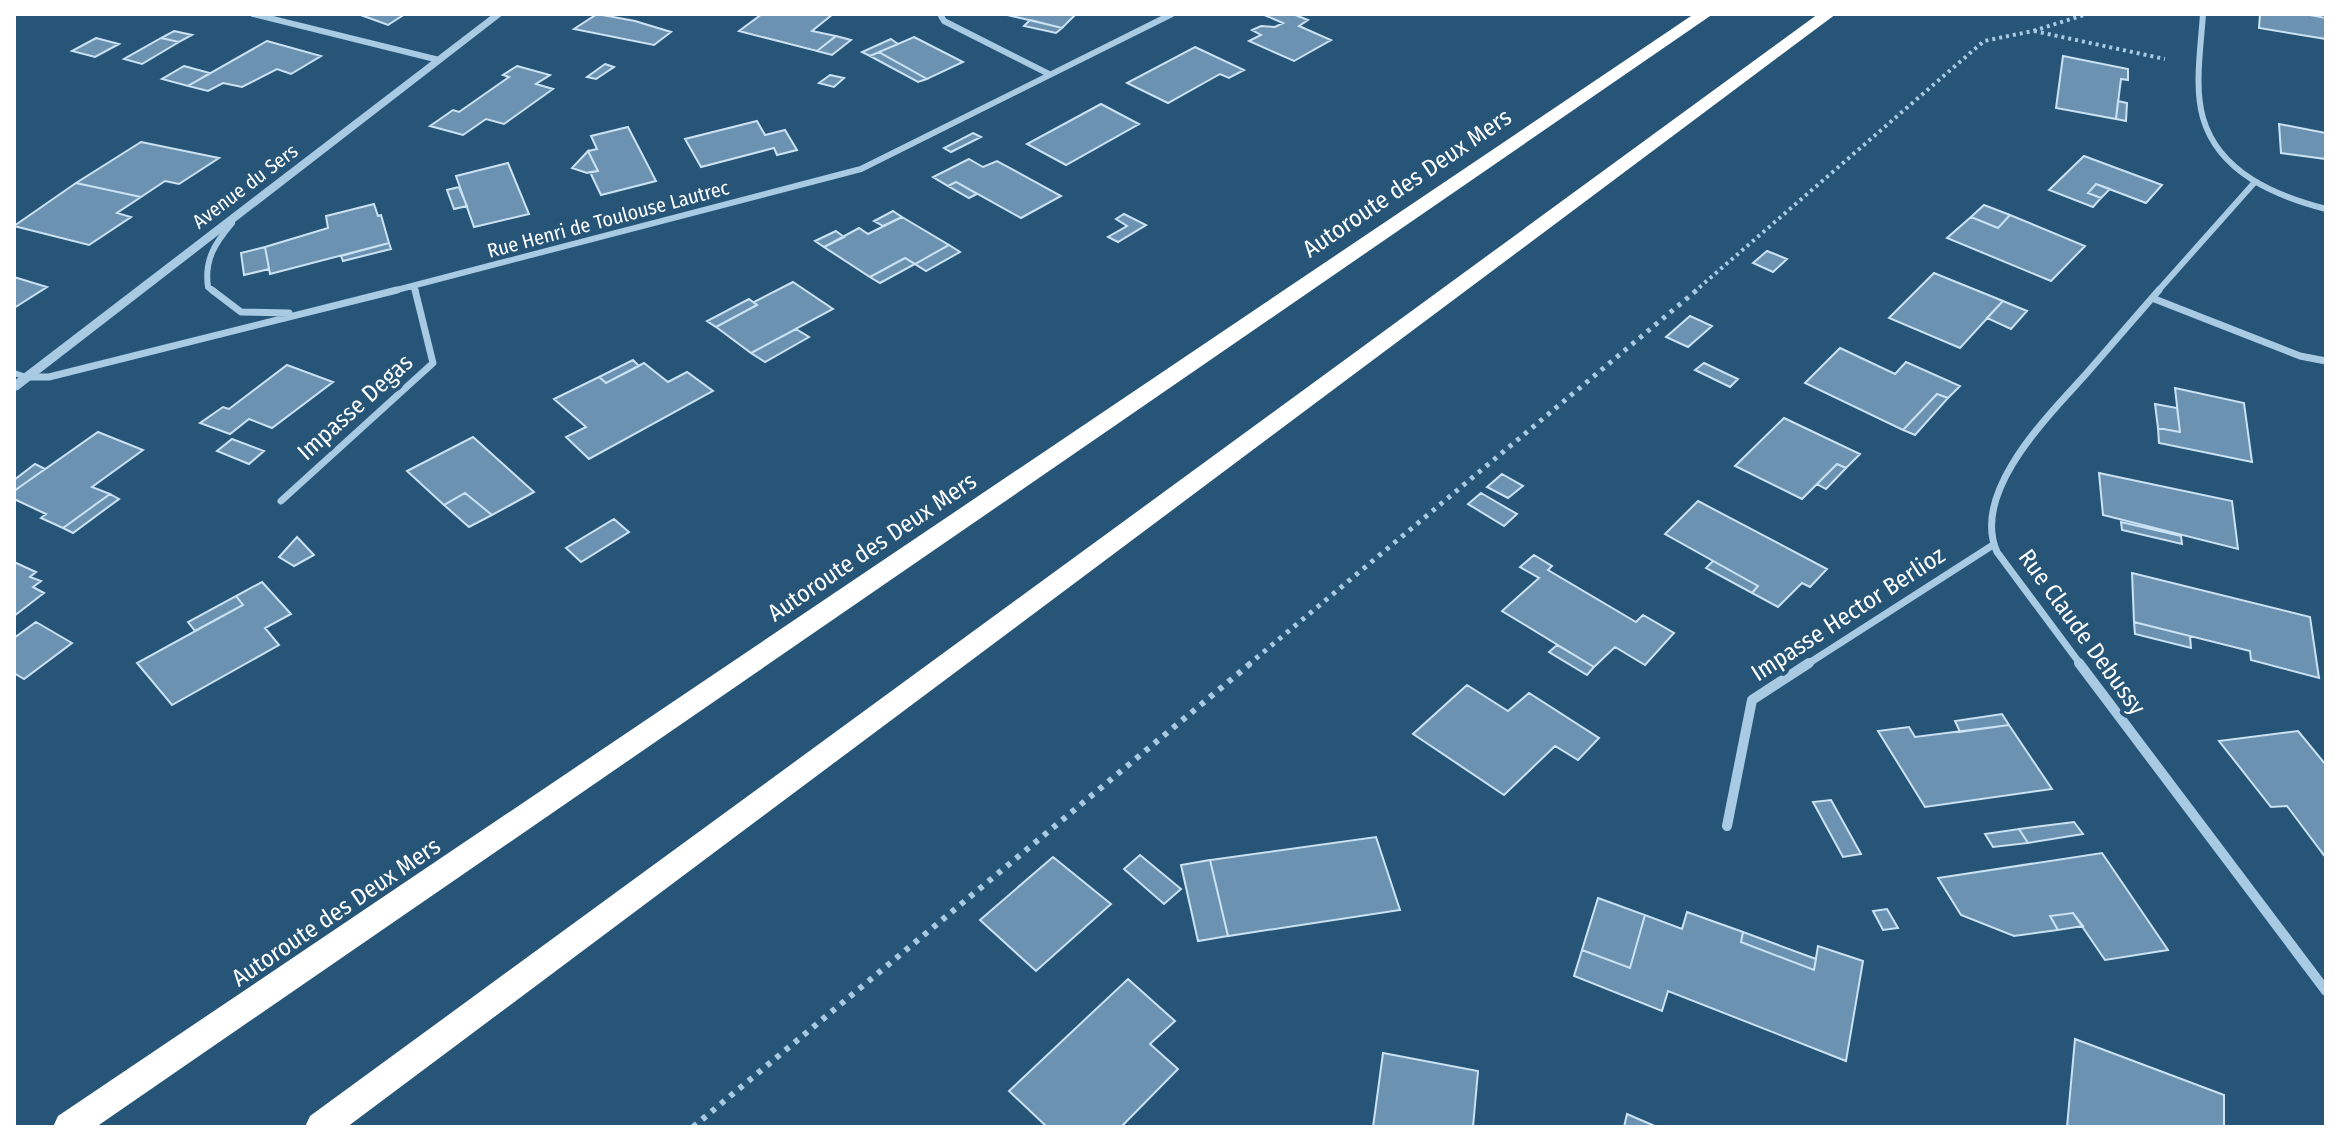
<svg xmlns="http://www.w3.org/2000/svg" width="2340" height="1141" viewBox="0 0 2340 1141" font-family="'Fira Sans Condensed',sans-serif">
  <style>
    .building { fill: #6b93b1; stroke: #cbe2f3; stroke-width: 2 }
    .lines { fill: none; stroke-linecap: round; stroke-linejoin: round }
    .path-far2 { stroke: #a8cae3; stroke-width: 4; stroke-dasharray: 3 4; stroke-linecap: butt }
    .path-far1 { stroke: #a8cae3; stroke-width: 5; stroke-dasharray: 4 6; stroke-linecap: butt }
    .path { stroke: #a8cae3; stroke-width: 6; stroke-dasharray: 5 7; stroke-linecap: butt }
    .service { stroke: #a8cae3; stroke-width: 6 }
    .minor-far2 { stroke: #a8cae3; stroke-width: 6 }
    .minor-far1 { stroke: #a8cae3; stroke-width: 7 }
    .minor { stroke: #a8cae3; stroke-width: 10 }
    .tertiary { fill: #a8cae3; fill-rule: evenodd }
    .motorway { fill: #fff; fill-rule: evenodd }
    .labels { text-anchor: middle; dominant-baseline: central; stroke-width: 8; stroke-linejoin: round; paint-order: stroke }
    .far-street-label { font-size: 20px; fill: #fff; stroke: #265578 }
    .street-label { font-size: 24px; fill: #fff; stroke: #265578 }
  </style>
  <rect width="100%" height="100%" fill="#265578"/>
  <path class="building" d="M358 14H405L388 25Z
    M597 14 635 21 671 32 654 45 574 29Z
    M762 14H833L812 31 836 36 817 51 739 31Z
    M1003 14H1076L1062 28Z
    M1262 14H1293L1308 20 1299 26 1331 40 1294 61 1249 41 1261 35 1252 30 1261 26 1275 27 1283 23Z
    M2260 14H2305L2326 18V39L2259 28Z
    M1030 20 1062 28 1056 33 1024 26Z
    M174 31 192 35 179 42 161 38Z
    M836 36 851 40 832 55 817 51Z
    M914 37 963 62 927 79 879 52Z
    M96 38 119 44 95 57 72 51Z
    M161 38 179 42 142 64 124 59Z
    M891 39 898 44 870 56 862 52Z
    M267 41 321 56 291 74 277 69 242 87 223 83 208 91 188 86Z
    M1195 47 1244 70 1229 78 1220 74 1168 103 1127 83Z
    M879 52 927 79 918 82 870 56Z
    M2063 56 2128 69V80L2121 79 2116 119 2056 108Z
    M605 64 614 67 596 79 587 77Z
    M184 66 210 73 188 86 162 79Z
    M517 66 550 75 536 84 553 89 504 124 486 119 463 135 430 126 453 110 459 112 509 77 503 75Z
    M830 75 844 78 834 87 819 83Z
    M2118 101 2127 103 2126 121 2116 119Z
    M1101 104 1139 124 1066 165 1027 144Z
    M757 121 765 135 785 130 797 150 777 155 774 148 701 167 685 139Z
    M2279 124 2326 133V159L2281 153Z
    M628 127 656 181 601 195 590 172 598 171 588 151 597 149 591 136Z
    M973 133 981 137 951 152 944 148Z
    M141 142 219 158 179 184 165 181 141 197 76 183Z
    M588 151 598 171 587 173 572 168Z
    M2084 156 2162 185 2146 203 2096 184 2088 193 2101 198 2093 207 2049 190Z
    M969 159 983 167 997 161 1061 196 1021 218 956 182 948 186 933 177Z
    M508 163 529 214 474 227 456 176Z
    M956 182 977 194 969 198 948 186Z
    M76 183 141 197 117 213 131 217 89 245 14 226Z
    M2096 184 2110 189 2101 198 2088 193Z
    M459 187 467 206 454 209 447 190Z
    M374 204 378 216 381 215 389 243 270 274 265 247 328 228 326 216Z
    M1984 205 2010 215 1998 228 1971 217Z
    M893 211 902 217 883 226 874 221Z
    M1124 214 1146 225 1118 242 1108 237 1127 226 1116 219Z
    M2010 215 2085 246 2051 281 1947 238 1971 217 1998 228Z
    M902 217 949 245 915 264 905 258 870 277 824 247 859 228 868 234Z
    M836 231 844 237 824 247 815 241Z
    M389 243 391 249 343 261 341 256Z
    M949 245 960 252 926 271 915 264Z
    M265 247 269 269 244 275 241 253Z
    M1767 251 1787 259 1773 272 1753 263Z
    M905 258 915 264 880 283 870 277Z
    M1934 273 2003 301 1960 348 1889 318Z
    M14 277 47 287 14 308Z
    M793 282 833 309 751 353 716 327 757 305 754 302Z
    M749 299 757 305 716 327 707 321Z
    M2003 301 2027 311 2011 329 1987 318Z
    M1690 316 1712 326 1688 347 1666 337Z
    M796 329 809 337 765 362 751 353Z
    M1840 348 1895 374 1906 362 1960 386 1948 398 1937 394 1903 430 1805 383Z
    M633 360 639 366 606 383 599 377Z
    M644 363 668 382 687 372 713 391 589 459 566 437 586 427 554 399 599 377 606 383Z
    M1704 363 1738 379 1730 387 1695 370Z
    M287 365 333 382 272 428 249 419 230 434 200 423 223 407 229 409Z
    M2175 388 2244 403 2252 462 2159 443 2158 428 2180 432Z
    M1937 394 1948 398 1915 435 1903 430Z
    M2155 404 2177 408 2180 432 2158 428Z
    M1784 418 1860 454 1846 468 1837 464 1802 499 1735 466Z
    M98 432 143 450 92 487 110 494 63 528 41 518 46 514 14 499V491Z
    M473 437 534 492 492 515 465 493 444 505 407 471Z
    M232 439 264 451 249 464 217 451Z
    M35 464 45 469 14 491V480Z
    M1837 464 1846 468 1826 489 1817 484Z
    M2099 473 2232 501 2238 549 2103 515Z
    M1502 474 1523 486 1508 498 1487 487Z
    M465 493 492 515 469 527 444 505Z
    M1481 493 1517 514 1504 526 1468 504Z
    M110 494 119 499 73 533 63 528Z
    M1698 501 1827 569 1810 587 1802 583 1778 607 1752 593 1758 586 1665 534Z
    M614 519 629 532 581 562 566 548Z
    M2121 522 2181 536 2182 544 2122 530Z
    M297 537 314 555 294 566 279 557Z
    M1534 555 1552 566 1548 570 1636 622 1643 615 1674 633 1645 665 1615 647 1594 667 1502 611 1539 578 1520 567Z
    M1713 561 1758 586 1752 593 1706 568Z
    M14 562 36 572 30 577 41 581 33 587 44 593 14 616Z
    M2132 573 2310 617 2319 678 2251 660 2250 651 2134 622Z
    M262 582 291 614 265 628 279 645 172 705 137 663 243 605 236 596Z
    M236 596 243 605 195 631 188 622Z
    M36 622 72 643 24 679 14 673V638Z
    M2134 622 2190 636 2191 648 2135 634Z
    M1557 645 1594 667 1587 675 1549 652Z
    M1467 685 1508 711 1529 693 1599 738 1578 760 1555 746 1504 795 1413 734Z
    M2002 714 2009 725 1960 732 1955 721Z
    M2009 725 2052 789 1925 807 1878 731 1909 727 1915 737Z
    M2298 731 2326 765V858L2287 806 2271 807 2219 741Z
    M1831 800 1861 854 1843 857 1813 802Z
    M2074 822 2083 834 2028 843 2019 829Z
    M2019 829 2028 843 1993 847 1985 834Z
    M1376 837 1400 910 1228 936 1210 860Z
    M2102 853 2168 950 2105 960 2073 913 2050 916 2058 930 2014 936 1961 915 1938 878Z
    M1140 855 1181 889 1164 904 1124 869Z
    M1053 857 1111 904 1036 971 980 920Z
    M1210 860 1228 936 1198 941 1181 865Z
    M1598 898 1645 915 1630 968 1582 950Z
    M1887 909 1898 928 1883 930 1873 911Z
    M1687 912 1743 932 1741 942 1814 970 1818 946 1863 961 1846 1061 1668 991 1662 1011 1574 976 1582 950 1630 968 1645 915 1682 929Z
    M2073 913 2083 926 2058 930 2050 916Z
    M1743 932 1816 959 1814 970 1741 942Z
    M1128 979 1175 1021 1150 1044 1178 1069 1121 1127H1047L1009 1091Z
    M2075 1039 2224 1095V1127H2067Z
    M1383 1053 1478 1071 1473 1127H1373Z
    M1627 1114 1657 1127H1624Z"/>
  <g class="lines">
    <path class="path-far2" d="M2034 31 2165 59
      M1694 292 1984 41 2033 31 2087 14"/>
    <path class="path-far1" d="M1248 665 1697 290"/>
    <path class="path" d="M693 1127 1251 663"/>
    <path class="service" d="M14 373 26 377"/>
    <path class="minor-far2" d="M253 14 439 60
      M940 14 944 21 1049 74
      M2203 14C2201 46 2194 87 2203 118 2219 173 2276 196 2326 209
      M414 286 416 292
      M215 292 208 287C204 260 215 243 232 223
      M389 292 861 169 1172 14
      M2157 292 2254 183"/>
    <path class="minor-far1" d="M212 290 241 312 289 313
      M2152 298 2300 356 2326 361
      M26 377H49L397 290
      M281 501 433 363 415 290
      M1806 665 1993 545
      M2081 665 1997 552C1970 492 2050 414 2086 374 2110 346 2135 318 2159 290"/>
    <path class="minor" d="M2079 663 2326 991
      M1727 826 1752 700 1809 663"/>
    <path class="tertiary" d="M493 14H504L18 390 14 391V381Z"/>
    <path class="motorway" d="M1694 14H1713L96 1127H53L58 1116Z
      M1818 14H1836L347 1127H305L310 1116Z"/>
  </g>
  <g class="labels">
    <g class="far-street-label">
      <text transform="translate(245 186) rotate(-37)">Avenue du Sers</text>
      <text transform="translate(608 219) rotate(-15)">Rue Henri de Toulouse Lautrec</text>
    </g>
    <g class="street-label">
      <text transform="translate(1407 183) rotate(-34)">Autoroute des Deux Mers</text>
      <text transform="translate(355 407) rotate(-42)">Impasse Degas</text>
      <text transform="translate(872 547) rotate(-34)">Autoroute des Deux Mers</text>
      <text transform="translate(1848 614) rotate(-33)">Impasse Hector Berlioz</text>
      <text transform="translate(2082 632) rotate(54)">Rue Claude Debussy</text>
      <text transform="translate(336 912) rotate(-34)">Autoroute des Deux Mers</text>
    </g>
  </g>
  <rect width="2340" height="1141" fill="none" stroke="#ffffff" stroke-width="32"/>
</svg>
